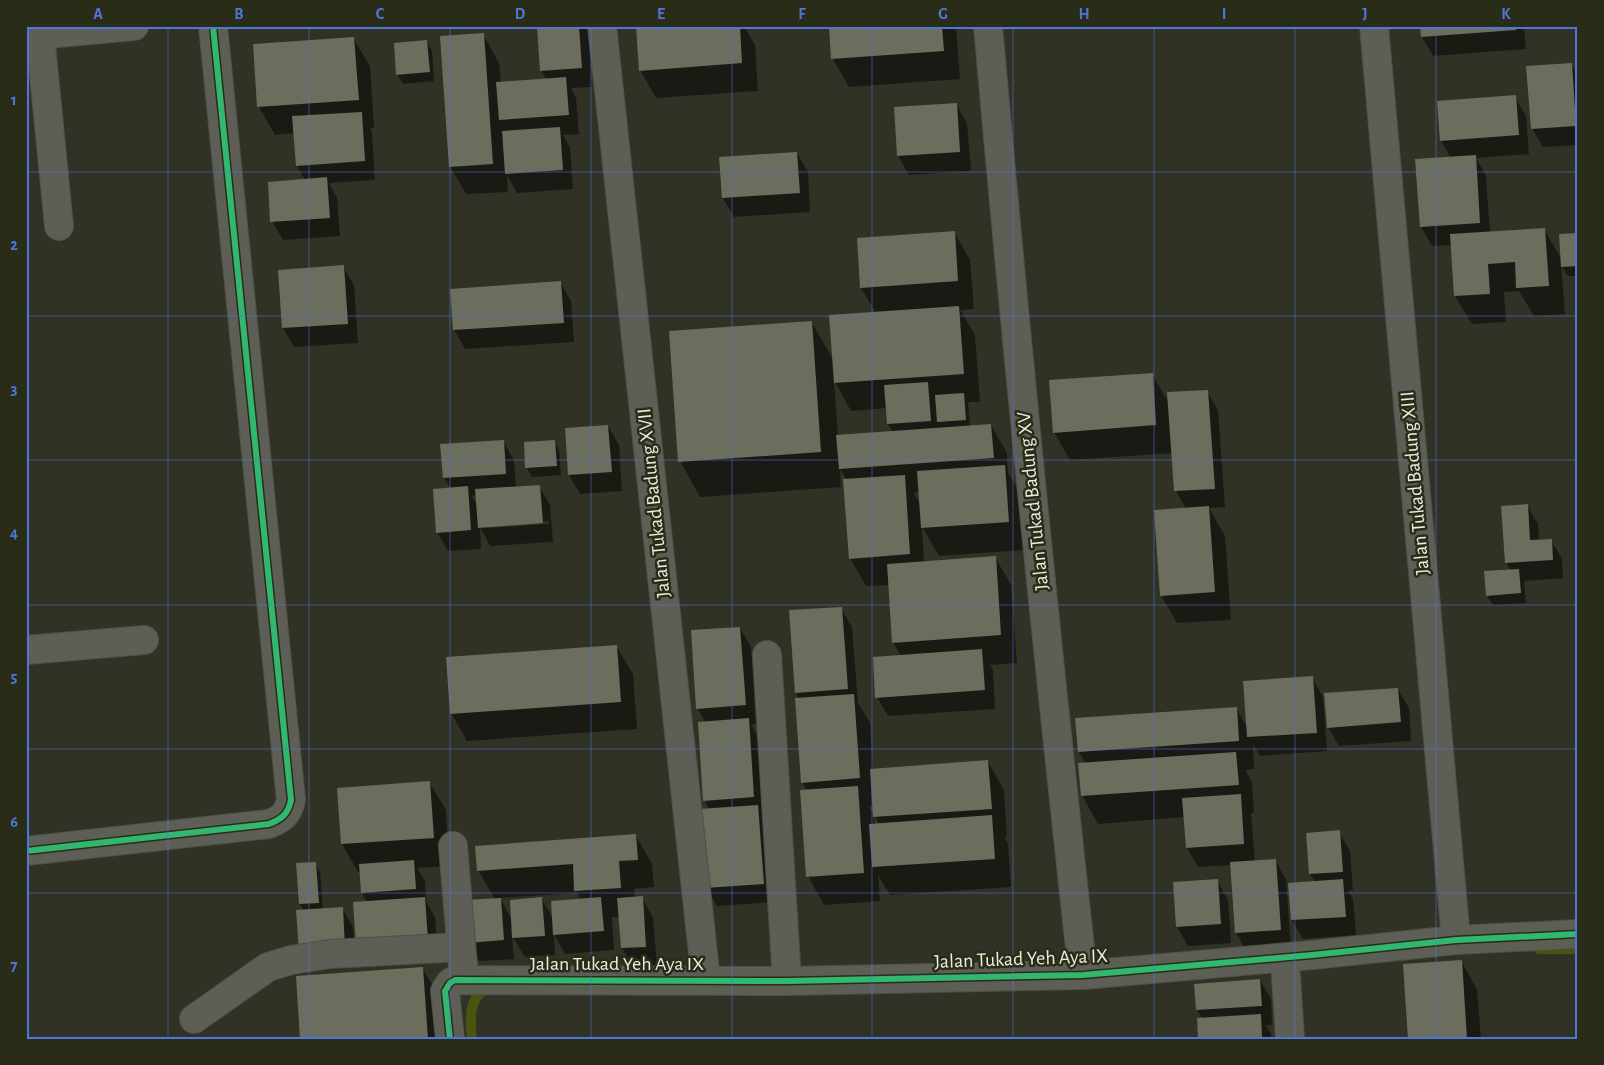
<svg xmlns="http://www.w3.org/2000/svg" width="1604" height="1065" viewBox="0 0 1604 1065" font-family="'Alegreya Sans',sans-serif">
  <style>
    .shadow { fill: #0007; fill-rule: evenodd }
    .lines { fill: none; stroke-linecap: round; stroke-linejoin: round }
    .stream { stroke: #4a540c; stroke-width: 10 }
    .building { fill: #6b6e5c }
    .street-casing { stroke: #4e4f45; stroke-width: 30 }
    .street { stroke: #5d5f57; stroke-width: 28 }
    .cycleway-casing { stroke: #292d17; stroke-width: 9 }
    .cycleway { stroke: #33b770; stroke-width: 6 }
    .grid { fill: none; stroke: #5076da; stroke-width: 1; stroke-opacity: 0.55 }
    .labels { text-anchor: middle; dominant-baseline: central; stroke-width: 5; stroke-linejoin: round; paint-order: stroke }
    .street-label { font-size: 20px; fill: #e9ecde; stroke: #292d17 }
    .neatline { fill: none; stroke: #5076da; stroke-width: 2 }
    .grid-label { font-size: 16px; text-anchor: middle; font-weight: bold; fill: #5076da }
  </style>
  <rect width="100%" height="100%" fill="#303226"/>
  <path class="shadow" d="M538 26H587L588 28 592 87 571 88 576 98 579 134 563 135 570 148 573 189 517 193 507 175 508 192 466 194 450 166 483 34 499 63 501 83 547 80 541 70Z
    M637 26H744L755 45 758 91 656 98 640 70Z
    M830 26H956L960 79 849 87 833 59Z
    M1421 26H1524L1526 49 1433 56 1422 37Z
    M353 38 370 66 374 128H370L372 132 375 180 329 183 337 198 340 236 283 240 272 221 305 180 297 166 295 133 275 135 259 107Z
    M427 42 432 51 434 81 403 84 397 74Z
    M1571 64 1578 76V145L1543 147 1532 128Z
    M1515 97 1526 116 1529 154 1476 158 1486 176 1490 233 1544 229 1562 260 1578 234V276H1568L1561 265 1565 314 1534 316 1519 291 1504 292 1506 322 1472 324 1455 296 1452 245 1432 246 1421 227 1416 161 1451 158 1441 141Z
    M956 104 967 123 971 171 909 175 898 156 895 108Z
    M797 153 808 172 810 212 734 217 723 198Z
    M954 232 970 260 974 309 960 310 975 335 980 402H968L970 427 991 425 1007 453 1008 473 1021 494 1024 550 939 556 922 527 924 562 995 557 1011 585 1017 663 990 665 993 670 995 709 888 716 877 697 901 656 893 642 889 585 866 586 850 558 847 480 840 469 841 487 700 497 680 461 812 323 834 361 876 313 861 288ZM834 380 851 411 887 408 888 424 893 432 838 436ZM920 492 921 506 914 493Z
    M343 266 354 285 358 343 294 347 283 328 279 271Z
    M560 282 571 301 574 342 465 349 454 330 451 290Z
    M1152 374 1170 405 1207 391 1218 410 1225 507 1209 508 1225 536 1231 620 1177 623 1161 595 1186 509 1176 491 1173 453 1070 460 1054 432Z
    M608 426 619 445 622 491 580 494 569 475Z
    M503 441 514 460 516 488 539 486 550 505 553 542 490 546 480 527 481 549 448 551 437 532 451 489 444 478ZM477 495 478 507 472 496ZM549 521V524L487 528V526Z
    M554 441 559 450 561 475 532 477 527 468Z
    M1527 505 1538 524 1539 541 1551 540 1562 559 1563 578 1524 581 1526 603 1493 605 1487 596 1511 571 1506 563Z
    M841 608 852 627 858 703 870 723 873 770 988 762 1004 790 1007 837H1004L1008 844 1011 887 890 895 878 875 880 901 824 905 808 876 807 791 802 782 799 699 796 693ZM874 806 875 817 879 824H874V816L869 807Z
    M740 628 751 647 756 724H751L759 739 764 816H763L768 825 774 902 717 906 706 887 710 810 704 800 706 723 697 708Z
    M616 646 633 674 637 729 467 741 451 713Z
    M1312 678 1323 697 1327 751 1260 756 1253 744 1254 769 1245 770 1252 782 1254 813H1251L1255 861 1275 860 1286 879 1291 949 1247 952 1236 933 1231 865 1198 867 1187 848 1185 817 1098 824 1082 795 1086 764 1079 752 1077 719 1236 708 1248 729Z
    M1398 689 1409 708 1411 741 1339 746 1328 727Z
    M429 782 446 810 449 866 417 868 425 881 426 901 435 917 438 959 367 902 362 893 360 872H358L342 844 338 789Z
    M1339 832 1350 851 1353 890 1348 891 1353 899 1356 935 1303 939 1292 920 1290 884 1315 882 1310 874Z
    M636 836 652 864 654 887 634 889 635 898H642L653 917 657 965 633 967 622 948 620 917H612L614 950 565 954 554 934 555 955 525 957 512 936 514 959 479 961 468 942 495 899 478 870ZM577 893 581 900 553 919 542 899 512 920 500 898Z
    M315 863 320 872 323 909 342 908 353 927 356 967 311 970 304 911 300 904Z
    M1217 881 1228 900 1231 943 1188 946 1177 927 1174 884Z
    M1461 961 1477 989 1481 1039H1409Z
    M422 968 439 996 441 1039H301Z
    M1260 980 1271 999 1272 1025H1266L1271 1034V1039H1199L1203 1019 1197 1010 1196 985Z"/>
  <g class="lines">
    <path class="stream" d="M1539 949H1578
      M472 1039C470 1020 468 995 489 988"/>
  </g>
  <path class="building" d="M537 26H579L582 68 540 71Z
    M636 26H740L742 63 639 71Z
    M829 26H942L944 51 831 59Z
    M1420 26H1515L1516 30 1421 37Z
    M484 33 493 164 449 167 440 36Z
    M354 37 359 100 257 107 253 44Z
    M427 40 430 72 396 75 394 43Z
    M1572 63 1576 126 1531 129 1526 66Z
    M566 77 569 115 499 120 496 82Z
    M1516 95 1519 135 1440 141 1437 101Z
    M957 103 960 152 897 156 894 107Z
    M362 112 365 161 296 166 292 116Z
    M560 127 563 170 505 174 502 131Z
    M797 152 800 193 722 198 719 157Z
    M1476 155 1480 223 1420 227 1415 159Z
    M327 177 330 218 270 222 268 182Z
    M1545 228 1549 286 1516 288 1515 262 1488 264 1490 294 1454 296 1450 234Z
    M955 231 958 281 860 288 857 238Z
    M1578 233V266L1561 267 1559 234Z
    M344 265 348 324 282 328 278 270Z
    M561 281 564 323 453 330 450 289Z
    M959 306 964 374 834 383 829 315Z
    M812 321 821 452 678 462 669 331Z
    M1153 373 1156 425 1053 433 1049 380Z
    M928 382 931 421 887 424 884 385Z
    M1208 390 1215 489 1174 491 1167 392Z
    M964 393 966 420 937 422 935 395Z
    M991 424 994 458 839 469 836 435Z
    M608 425 612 472 568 475 565 428Z
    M504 440 506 474 443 478 440 444Z
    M555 440 557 466 525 468 524 442Z
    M1005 465 1009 522 921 528 917 471Z
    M905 475 910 554 849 559 843 479Z
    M540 485 543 523 478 528 475 489Z
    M468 486 471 530 436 533 433 489Z
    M1528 504 1530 540 1552 539 1553 560 1505 563 1501 506Z
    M1209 506 1215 592 1160 596 1154 510Z
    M996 556 1001 635 892 643 887 564Z
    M1519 569 1521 593 1486 596 1484 571Z
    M842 607 848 689 795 693 789 610Z
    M740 627 746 705 696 709 691 630Z
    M617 645 621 702 450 714 446 657Z
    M982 649 985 690 875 698 873 657Z
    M1313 676 1317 733 1247 737 1243 681Z
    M1398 688 1401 722 1327 728 1324 693Z
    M854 694 860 778 801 783 795 698Z
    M1237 707 1239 741 1078 752 1075 718Z
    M749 718 754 797 703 801 698 722Z
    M1236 752 1239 785 1081 796 1078 763Z
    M988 760 992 809 873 817 870 769Z
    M430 781 434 838 341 844 337 788Z
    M858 786 864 873 806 877 800 790Z
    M1241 794 1244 844 1186 848 1182 798Z
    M758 805 764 884 705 888 699 809Z
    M992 815 995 859 872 867 869 824Z
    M1340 830 1343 872 1309 874 1306 833Z
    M636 834 638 860 619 861 621 888 574 891 573 864 477 871 475 846Z
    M1276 859 1281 930 1235 933 1230 862Z
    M414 860 416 889 361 893 359 864Z
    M316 862 319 903 299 904 296 863Z
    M1218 879 1221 924 1176 927 1173 882Z
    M1343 879 1346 917 1291 920 1288 883Z
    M643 896 646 947 621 948 617 898Z
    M425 897 428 940 356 945 353 902Z
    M542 897 545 936 512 938 510 900Z
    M601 897 604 931 553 935 551 901Z
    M501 898 504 940 467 943 464 900Z
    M343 907 345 948 299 951 296 910Z
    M1462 960 1467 1039H1408L1403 964Z
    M423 967 428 1039H300L296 976Z
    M1260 979 1262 1006 1196 1010 1194 984Z
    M1261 1014 1262 1037 1198 1039 1197 1018Z"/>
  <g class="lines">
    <defs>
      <path id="street" d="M602 26 706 981
        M988 26C1016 343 1048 659 1083 975
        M1374 26 1456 940
        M40 35 59 226
        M26 36 134 26
        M26 650 144 640
        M767 655 787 981
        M453 846 463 966
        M26 851 269 824C282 819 288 814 291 800L213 26
        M1286 976 1290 1039
        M194 1019 268 967 291 960 330 954 461 947
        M450 1039 445 991 450 983 455 980 787 981 1083 975 1312 955 1456 940 1578 934"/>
    </defs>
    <use href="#street" class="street-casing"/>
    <use href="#street" class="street"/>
    <defs>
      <path id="cycleway" d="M26 851 269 824C282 819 288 814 291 800L213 26
        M450 1039 445 991 450 983 455 980 787 981 1083 975 1312 955 1456 940 1578 934"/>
    </defs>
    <use href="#cycleway" class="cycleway-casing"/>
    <use href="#cycleway" class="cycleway"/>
  </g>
  <path class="grid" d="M168 26V1039M309 26V1039M450 26V1039M591 26V1039M732 26V1039M872 26V1039M1013 26V1039M1154 26V1039M1295 26V1039M1436 26V1039M26 172H1578M26 316H1578M26 460H1578M26 605H1578M26 749H1578M26 893H1578"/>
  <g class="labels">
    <g class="street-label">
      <text transform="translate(1415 483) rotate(-95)">Jalan Tukad Badung XIII</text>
      <text transform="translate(1033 501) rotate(-96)">Jalan Tukad Badung XV</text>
      <text transform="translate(654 503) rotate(-96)">Jalan Tukad Badung XVII</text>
      <text transform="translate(1021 959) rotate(-2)">Jalan Tukad Yeh Aya IX</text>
      <text x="617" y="964">Jalan Tukad Yeh Aya IX</text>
    </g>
  </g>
  <rect width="1604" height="1065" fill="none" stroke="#292d17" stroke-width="55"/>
  <rect x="28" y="28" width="1548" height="1010" class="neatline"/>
  <g class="grid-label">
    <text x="98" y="19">A</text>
    <text x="239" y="19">B</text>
    <text x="380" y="19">C</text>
    <text x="520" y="19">D</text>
    <text x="661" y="19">E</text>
    <text x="802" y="19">F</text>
    <text x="943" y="19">G</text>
    <text x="1084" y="19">H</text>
    <text x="1224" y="19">I</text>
    <text x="1365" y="19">J</text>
    <text x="1506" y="19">K</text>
    <text x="14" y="105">1</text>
    <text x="14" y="250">2</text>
    <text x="14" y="394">3</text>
    <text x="14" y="538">4</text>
    <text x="14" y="682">5</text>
    <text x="14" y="827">6</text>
    <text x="14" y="971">7</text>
  </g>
</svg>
